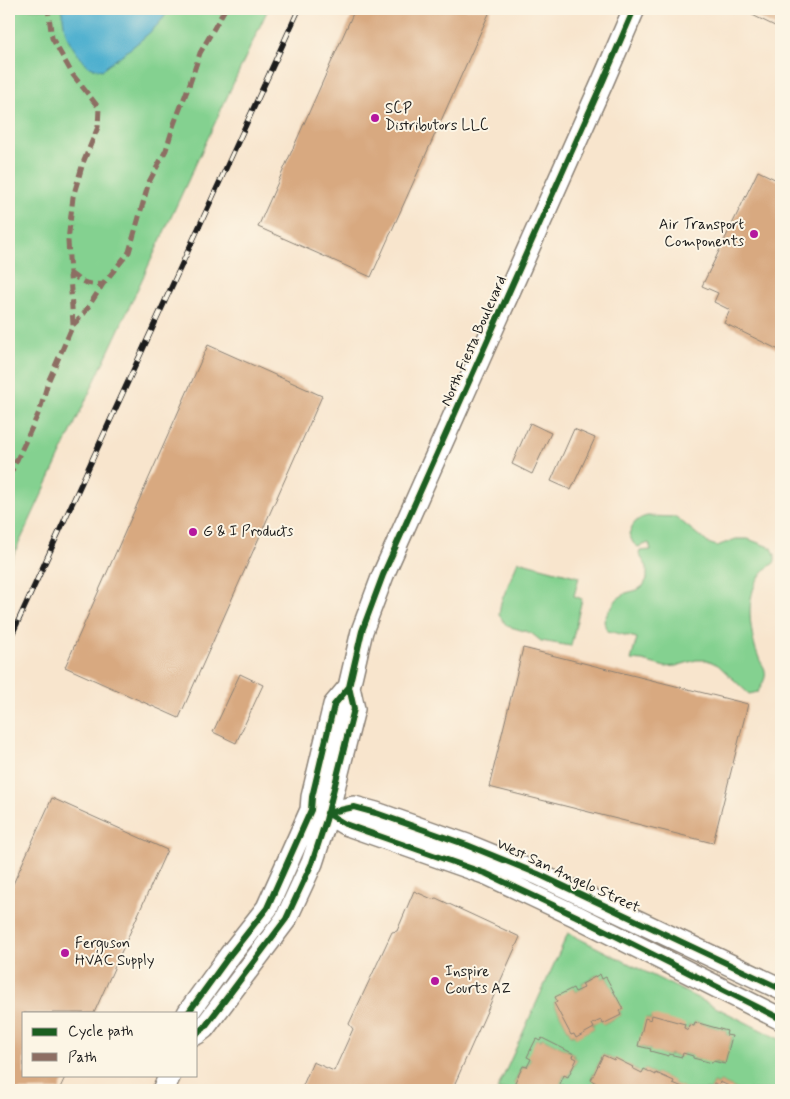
<svg xmlns="http://www.w3.org/2000/svg" width="790" height="1099" viewBox="0 0 790 1099" font-family="Mynerve,sans-serif">
  <style>
    .green { fill: #84d190; stroke: #507656; fill-rule: evenodd }
    .water { fill: #50b0cf; stroke: #366676 }
    .building { fill: #d8a980 }
    .lines { fill: none; stroke-linecap: round; stroke-linejoin: round }
    .tertiary-casing { stroke: #8a8074; stroke-width: 24 }
    .tertiary { stroke: #fff; stroke-width: 21 }
    .rail-casing { stroke: #1c1c1c; stroke-width: 5.5 }
    .rail { stroke: #fcf5e5; stroke-width: 4; stroke-dasharray: 11; stroke-linecap: butt }
    .quiet { stroke: #8d6e63; stroke-width: 5; stroke-dasharray: 10 5; stroke-linecap: butt }
    .cycleway-casing { stroke: #fcf5e5; stroke-width: 9 }
    .cycleway { stroke: #1b5e20; stroke-width: 6 }
    .poi-dot { fill: #b5179e; stroke: #fcf5e5; stroke-width: 2 }
    .labels { text-anchor: middle; dominant-baseline: central; stroke-width: 4; stroke-linejoin: round; paint-order: stroke }
    .poi-label { font-size: 15px; fill: #1c1c1c; stroke: #fcf5e5; text-anchor: start }
    .street-label { font-size: 15px; fill: #1c1c1c; stroke: #fcf5e5 }
  </style>
  <rect width="100%" height="100%" fill="#fcf5e5"/>
  <filter id="ink" filterUnits="userSpaceOnUse"><feTurbulence type="fractalNoise" baseFrequency=".02" numOctaves="2"/><feDisplacementMap in="SourceGraphic" scale="10" xChannelSelector="R" yChannelSelector="G"/><feConvolveMatrix kernelMatrix="1 2 1 2 8 2 1 2 1" color-interpolation-filters="sRGB"/></filter>
  <filter id="wash" filterUnits="userSpaceOnUse"><feTurbulence type="fractalNoise" baseFrequency=".0096" numOctaves="4" result="noise"/><feDisplacementMap in="SourceGraphic" scale="20" xChannelSelector="R" yChannelSelector="G"/><feGaussianBlur stdDeviation="1.12" result="paint"/><feColorMatrix in="noise" values="0 0 0 0 0 0 0 0 0 0 0 0 0 0 0 0 0 1.4 0 .05"/><feComposite in="paint" operator="in"/></filter>
  <g filter="url(#wash)">
    <rect width="100%" height="100%" fill="#f8e5cd"/>
    <path class="green" d="M9 9H268L9 565Z
      M647 516 676 517 708 543 717 546 736 539H748L772 548 775 555V562C771 565 767 568 763 572 745 593 749 625 756 650 758 654 759 660 762 664 763 666 765 668 765 671 767 678 761 686 758 692L749 694 718 665 707 660H696L676 666 665 667 643 661 631 660 637 638 608 631 606 629 604 621 608 612 617 599 626 593 637 590 643 586 647 579V567L639 554 640 551 651 550 649 543 638 547 633 543 629 534C633 523 636 519 647 516Z
      M518 561 579 577 574 596 582 599 571 646 541 641 531 633 507 626 499 615 501 602Z
      M568 933 781 1040V1087L776 1090H738L720 1082 718 1085 714 1083 711 1090H684V1088L673 1083V1081L656 1073V1075L644 1069 642 1073 632 1068 633 1067 615 1059 614 1060 603 1055 591 1080 596 1083 595 1087 602 1090H562L564 1086 560 1084 564 1075 568 1077 577 1059 573 1057 574 1054 542 1038 540 1041 536 1039 531 1059 527 1067 523 1066 514 1083 518 1086 516 1089 518 1090H497ZM600 974 602 979 606 977 622 1009 619 1011 621 1015 603 1024 601 1020 592 1024 594 1028 576 1037 574 1034 571 1035 554 1003 573 988 575 992 584 988 582 983ZM652 1016 688 1030 689 1025 694 1026 695 1022 727 1031 726 1035 732 1037 724 1064 693 1058V1056L683 1053 681 1057 669 1054V1056L639 1046 646 1018 651 1020Z"/>
    <path class="water" d="M61 9H170C154 34 126 51 102 70L89 67C81 59 69 44 66 33 63 25 64 17 61 9Z"/>
    <g id="blocks">
      <path class="building" d="M355 9H491L371 277 258 227Z
        M740 9H781V29Z
        M758 171 781 182V351L724 323 730 310 714 302 718 293 702 286Z
        M208 345 322 396 179 718 65 667Z
        M530 423 551 433 532 474 512 464Z
        M574 429 595 438 571 490 551 481Z
        M523 648 748 704 713 843 489 787Z
        M240 674 263 685 236 743 213 732Z
        M52 798 167 850 94 1013H24V1075H66L59 1090H9V893Z
        M414 891 432 899 436 898 520 937 452 1090H301L313 1062 334 1071 353 1029 349 1024 392 932 397 931Z
        M600 974 602 979 606 977 623 1009 619 1011 621 1015 603 1024 601 1020 592 1024 594 1028 576 1038 574 1034 571 1035 554 1003 557 1001 555 997 573 988 575 992 584 988 582 984Z
        M652 1015 685 1024 684 1028 688 1030 689 1025 694 1026 695 1022 727 1031 726 1035 732 1036 725 1064 713 1061 712 1063 693 1058V1056L683 1053 682 1057 669 1054V1056L650 1051 651 1049 638 1046 645 1018 651 1020Z
        M542 1038 574 1054 573 1057 577 1059 568 1077 564 1075 560 1084 564 1086 562 1090H518L516 1089 518 1086 514 1084 523 1066 527 1067 531 1059 527 1057 536 1039 540 1041Z
        M603 1055 614 1060 615 1058 633 1067 632 1068 642 1073 644 1069 656 1075V1073L674 1081 673 1083 685 1088 684 1090H602L594 1087 596 1083 591 1080Z
        M720 1082 738 1090H711L714 1083 718 1085Z"/>
    </g>
  </g>
  <g filter="url(#ink)">
    <use href="#blocks" fill-opacity="0" stroke="#8a8074" stroke-width="1"/>
    <g class="lines">
      <defs>
        <path id="tertiary" d="M311 810 327 813 354 807 376 813 467 845 538 874 781 989
          M327 813 345 824 487 874 576 916 781 1019
          M188 1013 230 955 267 908 311 810 312 797 334 705 349 687
          M196 1034 204 1028 286 919 312 863 326 820 354 709 349 687 362 631 383 575 603 81 634 9
          M163 1090 170 1075"/>
      </defs>
      <use href="#tertiary" class="tertiary-casing"/>
      <use href="#tertiary" class="tertiary"/>
      <defs>
        <path id="rail" d="M9 641 299 9"/>
      </defs>
      <use href="#rail" class="rail-casing"/>
      <use href="#rail" class="rail"/>
      <path class="quiet" d="M70 273C83 283 86 285 103 284
        M73 325 83 315 103 284 129 252 149 182 166 150 174 124 190 83 200 53 225 9
        M9 477 40 410 48 382 73 325 68 241 73 197 83 163 98 127 99 108 73 75 52 38 48 9"/>
      <defs>
        <path id="cycleway" d="M327 813 345 824 487 874 576 916 781 1019
          M327 813 354 807 376 813 467 845 538 874 781 989
          M188 1013 230 955 267 908 311 810 312 797 334 705 349 687
          M196 1034 204 1028 286 919 312 863 326 820 354 709 349 687 362 631 383 575 603 81 634 9"/>
      </defs>
      <use href="#cycleway" class="cycleway-casing"/>
      <use href="#cycleway" class="cycleway"/>
    </g>
  </g>
  <g class="poi-dot">
    <circle cx="375" cy="118" r="5"/>
    <circle cx="754" cy="234" r="5"/>
    <circle cx="193" cy="532" r="5"/>
    <circle cx="65" cy="953" r="5"/>
    <circle cx="435" cy="981" r="5"/>
  </g>
  <g class="labels">
    <g class="poi-label">
      <text x="385" y="109">SCP<tspan x="385" dy="17">Distributors LLC</tspan></text>
      <text x="744" y="225" text-anchor="end">Air Transport<tspan x="744" dy="17">Components</tspan></text>
      <text x="203" y="532">G &amp; I Products</text>
      <text x="75" y="944">Ferguson<tspan x="75" dy="17">HVAC Supply</tspan></text>
      <text x="445" y="972">Inspire<tspan x="445" dy="17">Courts AZ</tspan></text>
    </g>
    <g class="street-label">
      <text transform="translate(474 341) rotate(-66)">North Fiesta Boulevard</text>
      <text transform="translate(568 876) rotate(25)">West San Angelo Street</text>
    </g>
  </g>
  <rect width="790" height="1099" fill="none" stroke="#fcf5e5" stroke-width="30"/>
  <rect x="22" y="1012" width="175" height="65" fill="#fcf5e5" stroke="#a29e95"/>
  <rect x="32" y="1028" width="25" height="8" fill="#1b5e20" stroke="#a29e95"/>
  <text x="68" y="1036" font-size="15" fill="#1c1c1c">Cycle path</text>
  <rect x="32" y="1053" width="25" height="8" fill="#8d6e63" stroke="#a29e95"/>
  <text x="68" y="1062" font-size="15" fill="#1c1c1c">Path</text>
</svg>
